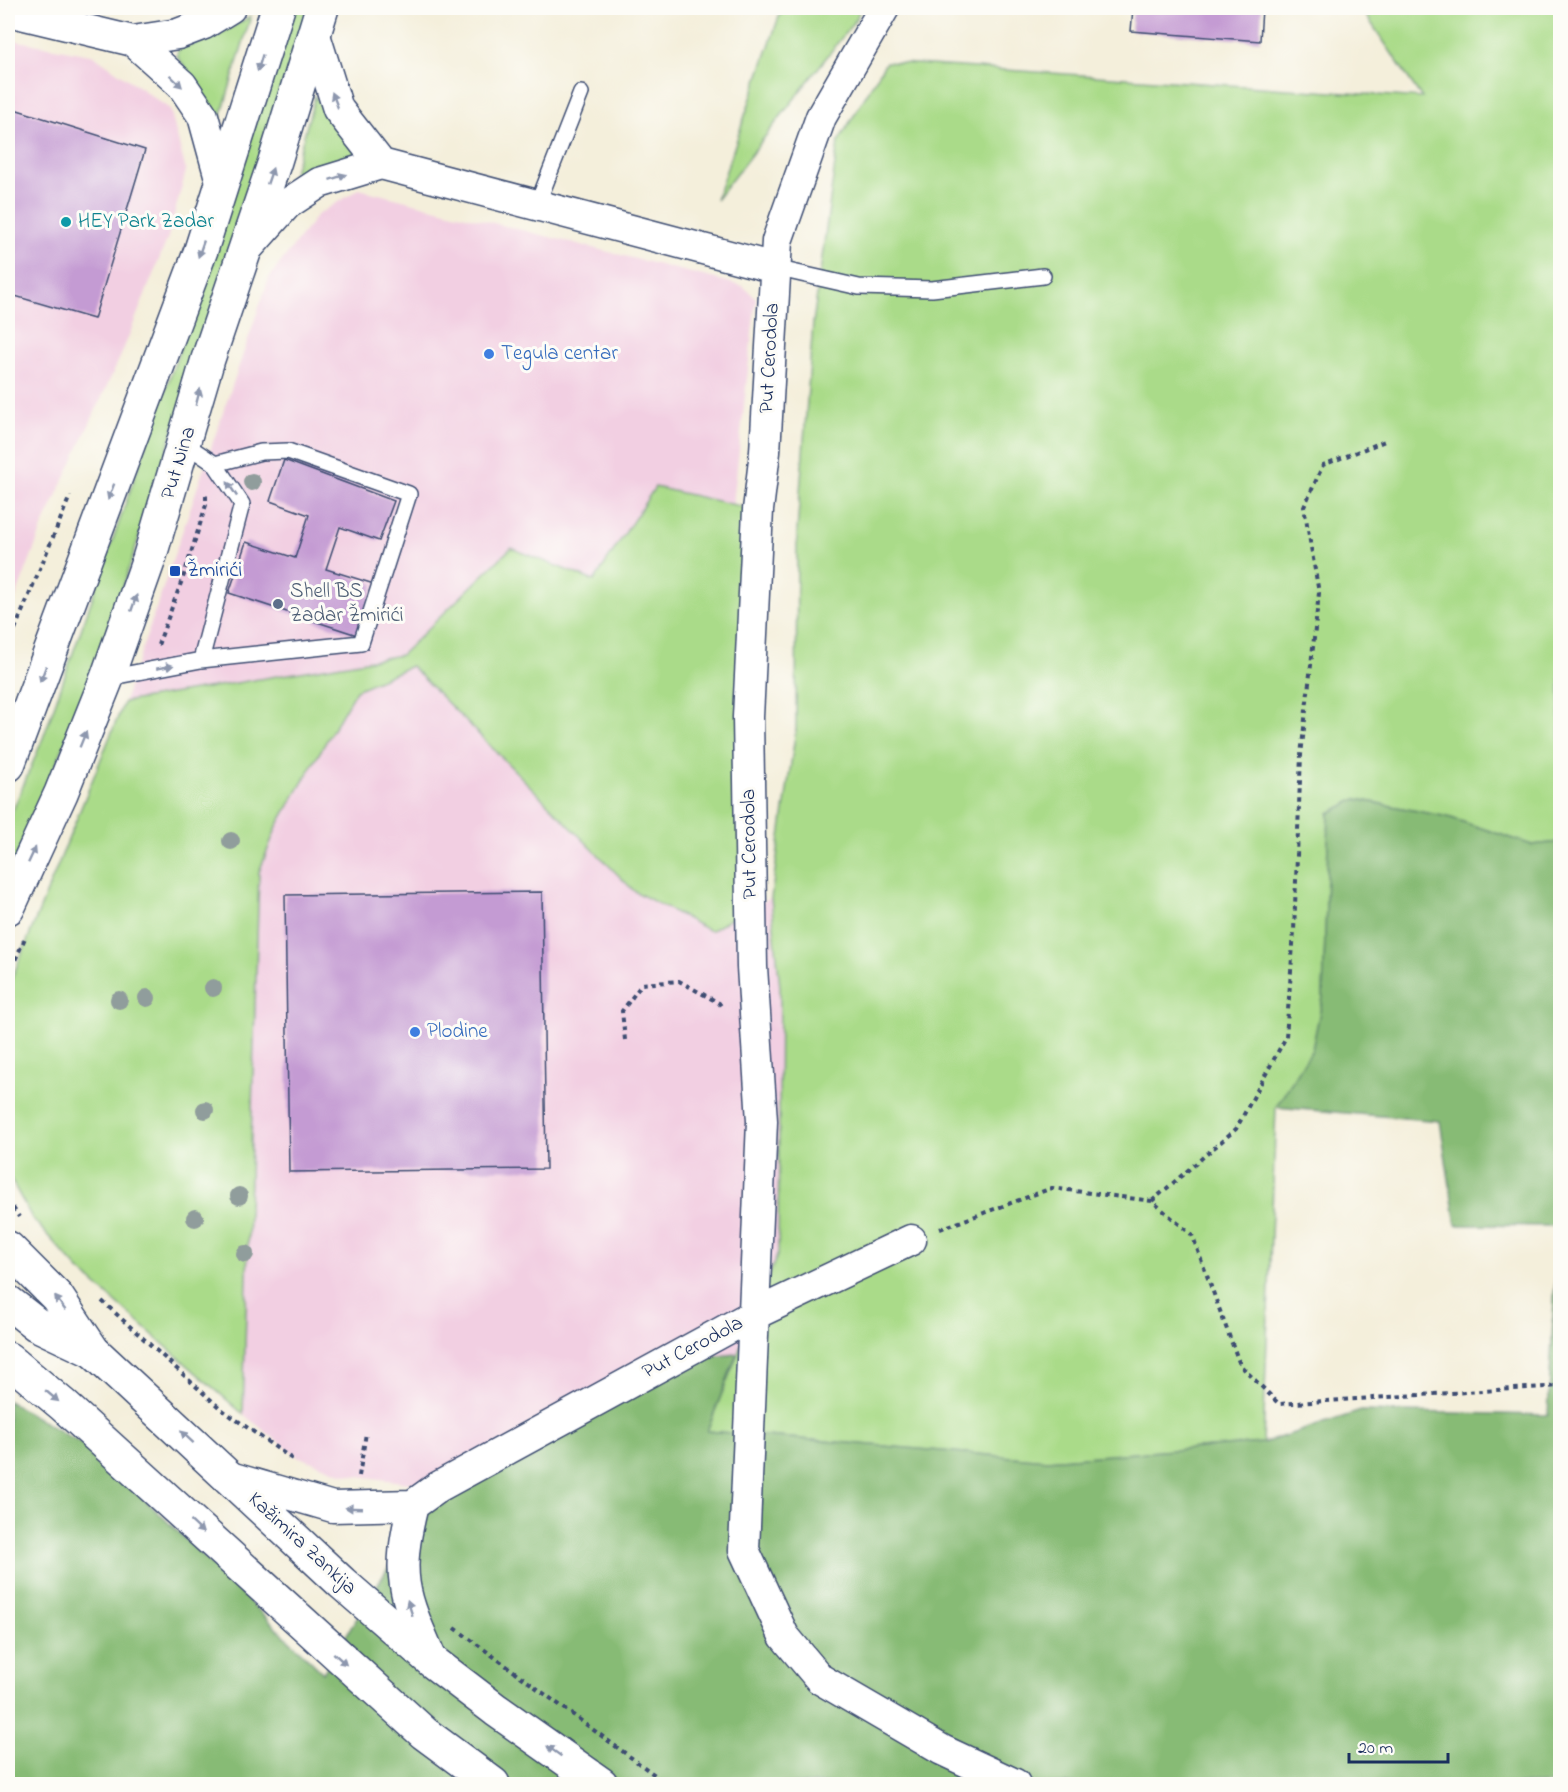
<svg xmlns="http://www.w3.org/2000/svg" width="1568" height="1792" viewBox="0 0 1568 1792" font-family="'Indie Flower',sans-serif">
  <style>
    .built { fill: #f2cfe2 }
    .green { fill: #aadb89; stroke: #628574; stroke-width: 1.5 }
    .forest { fill: #87bb75; stroke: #51756a; stroke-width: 1.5 }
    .building { fill: #c49bd3 }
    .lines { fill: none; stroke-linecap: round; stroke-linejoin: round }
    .lane-casing { stroke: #3c4c71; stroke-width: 18 }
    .street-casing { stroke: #3c4c71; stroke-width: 33 }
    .secondary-casing { stroke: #3c4c71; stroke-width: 36 }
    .primary-casing { stroke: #3c4c71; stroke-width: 36 }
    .path { stroke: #3c4c71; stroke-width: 4; stroke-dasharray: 4.5 4.5; stroke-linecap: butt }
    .lane { stroke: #fff; stroke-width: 15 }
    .street { stroke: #fff; stroke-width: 30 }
    .secondary { stroke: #fff; stroke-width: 33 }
    .primary { stroke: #fff; stroke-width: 33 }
    .tree { fill: #909d9c }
    .oneway { fill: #8d97ae }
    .culture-dot { fill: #0f9aa8; stroke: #fdfcf7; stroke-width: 2 }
    .shop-dot { fill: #3f7fe0; stroke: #fdfcf7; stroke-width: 2 }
    .transit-dot { fill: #1a4fb4; stroke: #fdfcf7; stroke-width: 2 }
    .service-dot { fill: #5c6f8a; stroke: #fdfcf7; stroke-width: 2 }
    .labels { text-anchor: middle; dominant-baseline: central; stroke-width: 6; stroke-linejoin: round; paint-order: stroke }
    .culture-label { font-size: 21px; fill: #0d838f; stroke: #fdfcf7; text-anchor: start }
    .shop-label { font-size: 21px; fill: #366cbe; stroke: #fdfcf7; text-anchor: start }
    .street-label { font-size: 21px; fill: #1b2f5e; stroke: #fdfcf7 }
    .transit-label { font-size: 21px; fill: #164399; stroke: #fdfcf7; text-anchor: start }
    .service-label { font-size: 21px; fill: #4e5e75; stroke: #fdfcf7; text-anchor: start }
  </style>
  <rect width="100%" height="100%" fill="#fdfcf7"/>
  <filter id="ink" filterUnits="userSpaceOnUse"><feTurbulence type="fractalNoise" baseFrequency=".0167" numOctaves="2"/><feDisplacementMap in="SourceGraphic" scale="12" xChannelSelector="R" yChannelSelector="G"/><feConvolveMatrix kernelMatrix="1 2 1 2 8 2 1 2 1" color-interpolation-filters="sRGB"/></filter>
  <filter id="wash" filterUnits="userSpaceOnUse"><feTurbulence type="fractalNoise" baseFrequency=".008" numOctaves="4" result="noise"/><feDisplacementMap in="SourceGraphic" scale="24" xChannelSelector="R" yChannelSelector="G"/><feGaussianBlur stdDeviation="1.35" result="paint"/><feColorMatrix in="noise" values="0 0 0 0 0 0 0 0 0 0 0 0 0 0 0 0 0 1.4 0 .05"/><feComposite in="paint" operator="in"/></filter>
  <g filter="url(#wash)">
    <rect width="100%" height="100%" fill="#f4efdb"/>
    <path class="built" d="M8 39 95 56 170 109 186 171 168 237 122 353 42 528 8 618Z
      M359 189 743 286 756 298 733 504 655 487 594 581 510 548 401 655 124 702 269 278 317 215Z
      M411 666 634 891 751 907 771 898 780 987 778 1253 737 1354 665 1362 438 1487 344 1474 297 1456 243 1414 259 872 277 826 356 690Z"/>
    <path class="green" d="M290 8H309L95 674 8 876V822L43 738 213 255Z
      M782 8H860L857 18 716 200Z
      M1361 8H1560V842L1532 845 1448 817 1357 799 1329 813 1323 997 1312 1050 1276 1107 1263 1443 1047 1460 707 1431 778 1253 780 987 771 898 796 729 797 531 813 323 838 142 886 62 1422 98Z
      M251 16 220 120 177 56 178 49 215 37Z
      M315 96 362 159 315 169 291 183Z
      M655 487 758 510 751 907 710 931 634 891 411 666 356 690 277 826 259 872 243 1414 79 1270 32 1218 8 1174V988L124 702 401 655 511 548 594 581Z"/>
    <path class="forest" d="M1356 799 1448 817 1532 845 1560 842V1784H8V1401L96 1452 323 1673 438 1487 665 1362 737 1354 707 1431 1047 1460 1263 1443 1361 1411 1548 1415 1558 1226 1456 1225 1440 1121 1276 1107 1312 1050 1323 997 1329 813Z"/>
    <g id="blocks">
      <path class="building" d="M1133 8H1262L1260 41 1131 31Z
        M8 107 145 150 94 319 8 294Z
        M284 460 394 501 379 541 340 527 326 569 374 584 357 635 229 593 246 542 295 558 309 515 270 501Z
        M542 892 546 1169 289 1172 285 895Z"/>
    </g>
  </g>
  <g filter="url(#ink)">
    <use href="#blocks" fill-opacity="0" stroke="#3c4c71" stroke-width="1.5"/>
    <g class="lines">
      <defs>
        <path id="lane" d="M537 205 581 93
          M775 268 859 287 932 289 1043 276
          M201 660 361 643 409 494 288 451 261 452 215 464
          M107 678 201 660 242 504 215 464 185 444"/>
        <path id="street" d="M884 8 821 117 777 241 765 452 758 510 748 717 752 967 762 1121 744 1550 784 1636 820 1679 942 1750 1015 1784
          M8 11 133 41 178 34 204 24 230 8
          M314 32 338 109 381 164
          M133 41 182 85 203 116 222 185
          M245 251 287 204 319 183 381 164 775 268
          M230 1477 333 1507 413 1505
          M413 1505 438 1487 753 1315 911 1240
          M413 1505C395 1578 403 1594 433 1662"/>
        <path id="secondary" d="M8 1302 36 1324 93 1351"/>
        <path id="primary" d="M8 765 201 250 278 8
          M8 908 61 793 107 678 149 559 208 359 275 161 322 8
          M8 1248 57 1297 93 1351 342 1583 433 1662 496 1710 601 1784
          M8 1359 63 1405 424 1733 493 1784"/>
      </defs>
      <use href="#lane" class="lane-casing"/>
      <use href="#street" class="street-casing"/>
      <use href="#secondary" class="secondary-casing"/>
      <use href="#primary" class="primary-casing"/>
      <path class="path" d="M158 645 185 572 206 505V495
        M8 646 70 496
        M8 976 25 938
        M625 1040 622 1011 642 984 679 981 719 1003 721 1006
        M8 1200 19 1217
        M1152 1201 1236 1129 1286 1037 1294 931 1301 755 1319 593 1304 507 1323 465 1385 441
        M940 1229 1052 1188 1152 1201 1192 1235 1240 1365 1279 1404 1560 1386
        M102 1301 221 1409 295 1461
        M359 1476 366 1433
        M455 1628 667 1784"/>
      <use href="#lane" class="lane"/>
      <use href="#street" class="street"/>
      <use href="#secondary" class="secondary"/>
      <use href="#primary" class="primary"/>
    </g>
    <g class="tree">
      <circle cx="252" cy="482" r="9"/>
      <circle cx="231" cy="841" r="9"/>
      <circle cx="213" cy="988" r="9"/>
      <circle cx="147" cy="998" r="9"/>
      <circle cx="119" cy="1000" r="9"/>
      <circle cx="205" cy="1110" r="9"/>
      <circle cx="239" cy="1196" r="9"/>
      <circle cx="195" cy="1218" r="9"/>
      <circle cx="245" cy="1254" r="9"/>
    </g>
    <defs><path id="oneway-solid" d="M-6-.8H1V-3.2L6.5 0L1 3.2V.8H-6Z" transform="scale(1.5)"/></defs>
    <g class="oneway">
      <use href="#oneway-solid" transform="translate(260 63) rotate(107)"/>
      <use href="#oneway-solid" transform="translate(176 81) rotate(44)"/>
      <use href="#oneway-solid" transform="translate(335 100) rotate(-111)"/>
      <use href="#oneway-solid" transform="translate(270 176) rotate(-71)"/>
      <use href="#oneway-solid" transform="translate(338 177) rotate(-18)"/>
      <use href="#oneway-solid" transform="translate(201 249) rotate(109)"/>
      <use href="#oneway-solid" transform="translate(198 397) rotate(-75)"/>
      <use href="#oneway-solid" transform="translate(232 489) rotate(-124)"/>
      <use href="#oneway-solid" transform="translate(111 492) rotate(111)"/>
      <use href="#oneway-solid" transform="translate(134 603) rotate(-71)"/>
      <use href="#oneway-solid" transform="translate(165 667) rotate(-11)"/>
      <use href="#oneway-solid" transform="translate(43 674) rotate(111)"/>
      <use href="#oneway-solid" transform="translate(83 739) rotate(-68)"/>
      <use href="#oneway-solid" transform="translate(32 855) rotate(-65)"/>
      <use href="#oneway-solid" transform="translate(60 1303) rotate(-127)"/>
      <use href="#oneway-solid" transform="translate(52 1396) rotate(40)"/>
      <use href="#oneway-solid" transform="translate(187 1437) rotate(-137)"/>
      <use href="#oneway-solid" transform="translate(354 1508) rotate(-178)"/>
      <use href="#oneway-solid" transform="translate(197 1527) rotate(43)"/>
      <use href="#oneway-solid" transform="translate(410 1608) rotate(-108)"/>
      <use href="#oneway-solid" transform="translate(340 1659) rotate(42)"/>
      <use href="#oneway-solid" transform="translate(554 1751) rotate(-145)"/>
    </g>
  </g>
  <circle class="culture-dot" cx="66" cy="222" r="6"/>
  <g class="shop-dot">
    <circle cx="489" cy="354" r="6"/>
    <circle cx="415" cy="1032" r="6"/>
  </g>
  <rect class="transit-dot" x="169" y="565" width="12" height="12" rx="3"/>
  <circle class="service-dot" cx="278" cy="604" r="6"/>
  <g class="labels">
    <g class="culture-label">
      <text x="78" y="222">HEY Park Zadar</text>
    </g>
    <g class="shop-label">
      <text x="501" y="354">Tegula centar</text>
      <text x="427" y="1032">Plodine</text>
    </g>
    <g class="street-label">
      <text transform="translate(770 358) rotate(-87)">Put Cerodola</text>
      <text transform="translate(179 463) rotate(-73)">Put Nina</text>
      <text transform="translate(750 844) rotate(-91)">Put Cerodola</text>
      <text transform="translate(693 1348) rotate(-28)">Put Cerodola</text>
      <text transform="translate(302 1544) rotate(43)">Kažimira Zankija</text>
    </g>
    <g class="transit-label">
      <text x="187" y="571">Žmirići</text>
    </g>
    <g class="service-label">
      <text x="290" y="592">Shell BS<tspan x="290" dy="24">Zadar Žmirići</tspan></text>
    </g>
  </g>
  <rect width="1568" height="1792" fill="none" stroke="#fdfcf7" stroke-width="30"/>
  <path d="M1349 1753v9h99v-9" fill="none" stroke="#1b2f5e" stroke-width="3"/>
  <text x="1358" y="1753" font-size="18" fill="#1b2f5e" stroke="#fdfcf7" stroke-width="4.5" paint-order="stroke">20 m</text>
</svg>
